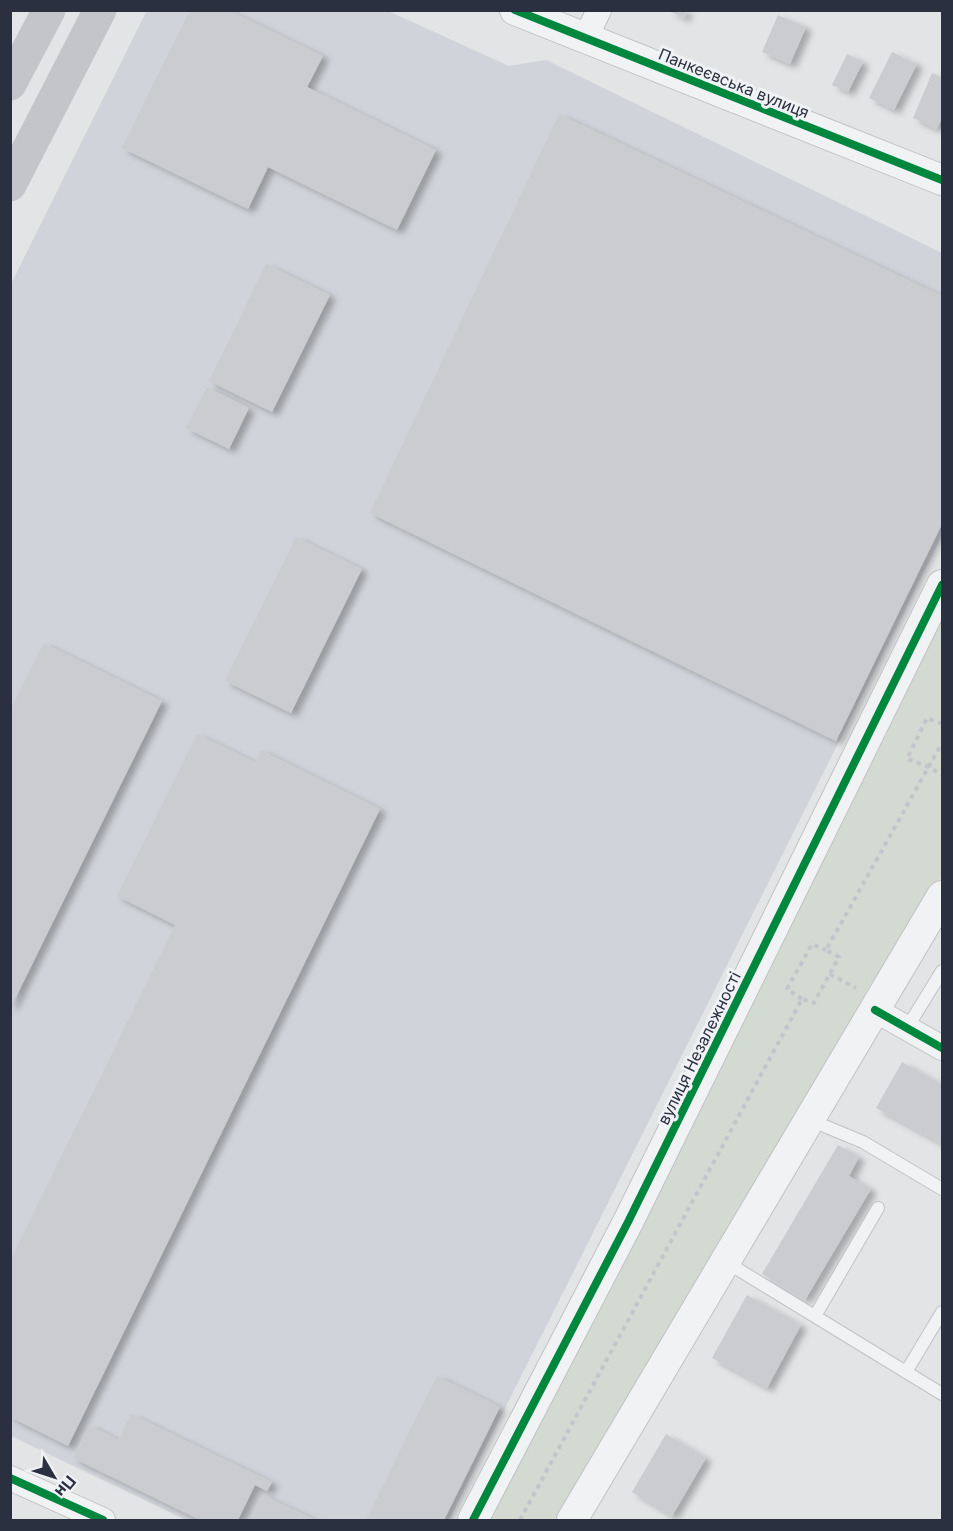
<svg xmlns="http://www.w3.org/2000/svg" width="953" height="1531" viewBox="0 0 953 1531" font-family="Inter,sans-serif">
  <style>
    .built { fill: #d0d3d9 }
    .green { fill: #d2dad2 }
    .building { fill: #cacccf; filter: url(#shadow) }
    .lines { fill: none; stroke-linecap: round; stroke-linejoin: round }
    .service-casing { stroke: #c0c2c4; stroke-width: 14 }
    .minor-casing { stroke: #c0c2c4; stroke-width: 26 }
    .tertiary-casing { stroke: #c0c2c4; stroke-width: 32 }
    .path { stroke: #c4c5ca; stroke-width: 4; stroke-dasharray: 4.5 4.5; stroke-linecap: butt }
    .service { stroke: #f1f2f4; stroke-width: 12 }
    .minor { stroke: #f1f2f4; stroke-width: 24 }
    .tertiary { stroke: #f1f2f4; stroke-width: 30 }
    .secondary { stroke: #c3c5c8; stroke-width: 33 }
    .cycleway-casing { stroke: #f0f2f6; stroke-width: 11 }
    .cycleway { stroke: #00873e; stroke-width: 8 }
    .labels { text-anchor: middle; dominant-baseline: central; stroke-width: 6; stroke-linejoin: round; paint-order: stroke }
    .street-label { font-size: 16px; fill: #2a303f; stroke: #f0f2f6 }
  </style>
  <defs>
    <filter id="shadow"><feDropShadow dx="6" dy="4" stdDeviation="3" flood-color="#0004"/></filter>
  </defs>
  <rect width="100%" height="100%" fill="#e2e4e6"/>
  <path class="built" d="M147 10 388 11 509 66 546 60 942 253V536L449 1520H186L11 1436 10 286Z"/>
  <path class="green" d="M942 611V876L896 958 692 1299 557 1520H487Z"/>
  <path class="building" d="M190 10H228L323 56 307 87 436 150 397 230 268 167 248 209 122 148Z
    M667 10H687L684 18Z
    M778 15 806 27 790 64 762 52Z
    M892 52 917 64 894 110 869 98Z
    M847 54 863 62 848 92 832 85Z
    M932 73 942 77V117L937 129 913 118Z
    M559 114 942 296V524L836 741 370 513Z
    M266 264 330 295 272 412 209 381Z
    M207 387 249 408 229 449 186 428Z
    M296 537 362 569 291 713 225 681Z
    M44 643 162 701 10 1009V711Z
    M197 734 255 762 261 750 380 809 68 1446 10 1417V1261L175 925 117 896Z
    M902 1062 942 1085V1144L876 1108Z
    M838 1145 859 1157 849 1176 871 1189 805 1300 762 1274Z
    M747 1295 801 1325 767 1388 712 1358Z
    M437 1376 500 1407 444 1520H366Z
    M131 1414 272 1482 267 1491 255 1485 238 1520H200L73 1458 90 1425 119 1440Z
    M666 1434 706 1458 672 1516 632 1492Z
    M263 1495 316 1520H251Z"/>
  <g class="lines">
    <defs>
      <path id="service" d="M907 1028 942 971
        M810 1120 863 1142 942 1189
        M726 1262 942 1394
        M815 1316 878 1208
        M906 1372 942 1312"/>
      <path id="minor" d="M585 39 599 10
        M875 1010 942 1048
        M10 1478 103 1520"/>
      <path id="tertiary" d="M515 10 942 180
        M473 1520 628 1222 942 585
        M572 1520 942 896"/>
    </defs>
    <use href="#service" class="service-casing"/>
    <use href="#minor" class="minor-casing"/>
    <use href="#tertiary" class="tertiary-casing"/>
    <path class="path" d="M942 724 927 718 907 759 929 767 942 775
      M830 974 856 988
      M802 999 787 989 812 944 826 950
      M520 1520 802 999 814 1003 839 957 826 950 942 743"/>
    <use href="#service" class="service"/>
    <use href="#minor" class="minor"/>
    <use href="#tertiary" class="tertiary"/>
    <path class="secondary" d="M10 84 49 10
      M10 185 100 10"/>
    <defs>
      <path id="cycleway" d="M515 10 942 180
        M875 1010 942 1048
        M10 1478 103 1520
        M473 1520 628 1222 942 585"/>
    </defs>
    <use href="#cycleway" class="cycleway-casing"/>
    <use href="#cycleway" class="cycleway"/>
  </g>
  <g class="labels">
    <g class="street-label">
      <text transform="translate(734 83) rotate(22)">Панкеєвська вулиця</text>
      <text transform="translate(699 1048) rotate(-64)">вулиця Незалежності</text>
    </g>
  </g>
  <rect width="953" height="1531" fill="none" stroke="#2a303f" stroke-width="24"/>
  <g transform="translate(54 1477) rotate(129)" stroke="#f0f2f6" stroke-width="4.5" paint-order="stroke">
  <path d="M0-4.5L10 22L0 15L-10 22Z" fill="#2a303f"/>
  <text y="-9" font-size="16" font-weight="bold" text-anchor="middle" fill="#2a303f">Пн</text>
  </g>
</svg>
